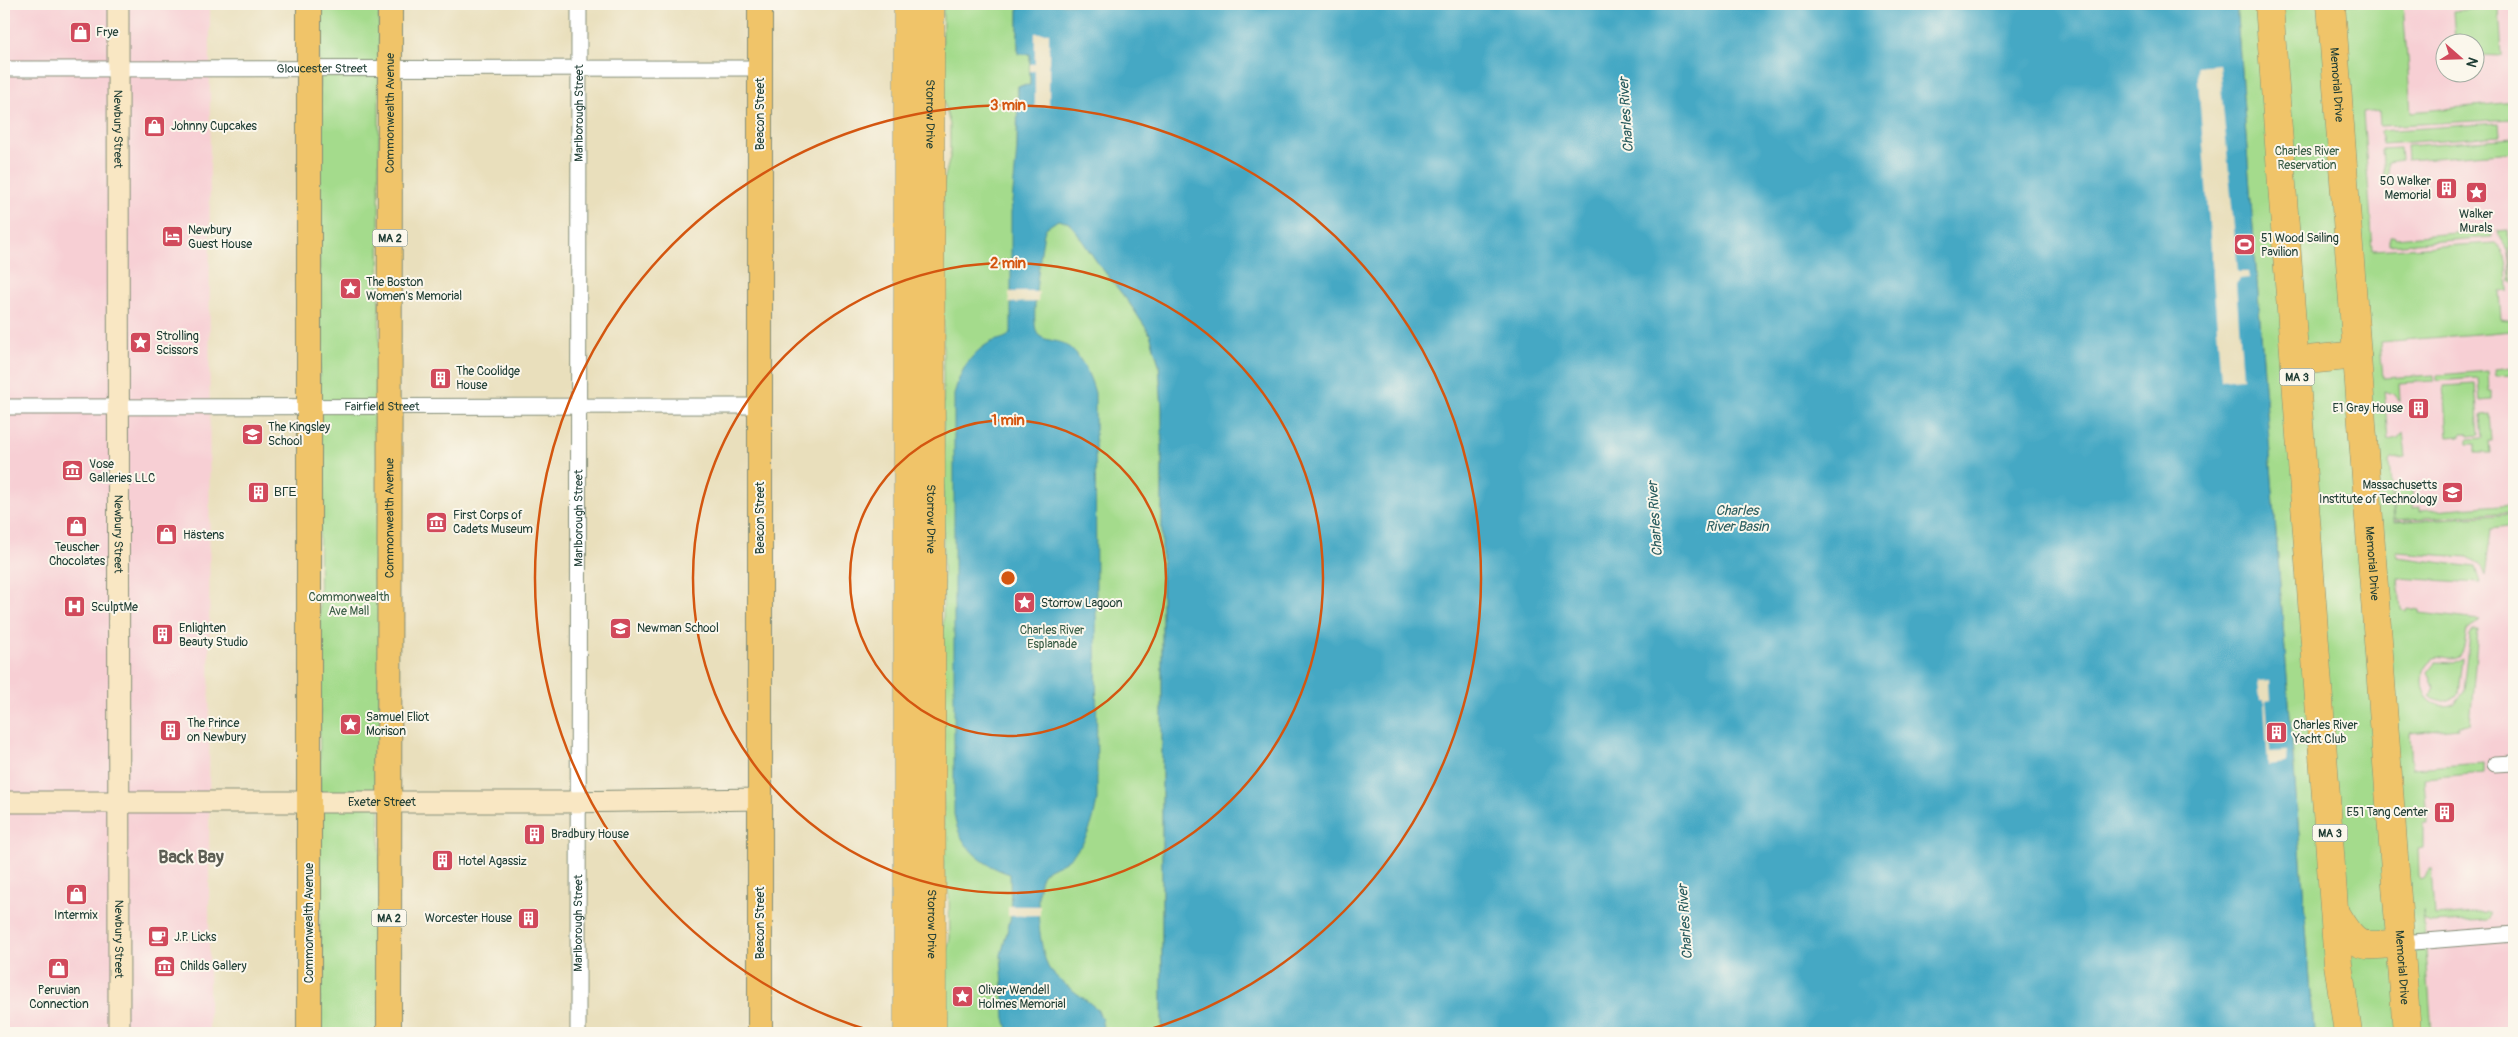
<svg xmlns="http://www.w3.org/2000/svg" width="2518" height="1037" viewBox="0 0 2518 1037" font-family="Pangolin,sans-serif">
  <style>
    .built { fill: #f7cfd4; fill-rule: evenodd }
    .green { fill: #a4db8c; stroke: #628c60 }
    .water { fill: #44a8c4; stroke: #32727c }
    .pier { fill: #e9dfbc }
    .lines { fill: none; stroke-linecap: round; stroke-linejoin: round }
    .street-casing { stroke: #848e78; stroke-width: 17 }
    .secondary-casing { stroke: #848e78; stroke-width: 23 }
    .primary-casing { stroke: #848e78; stroke-width: 26 }
    .highway-casing { stroke: #848e78; stroke-width: 29 }
    .street { stroke: #fff; stroke-width: 15 }
    .secondary { stroke: #f9e7c3; stroke-width: 21 }
    .primary { stroke: #f0c469; stroke-width: 24 }
    .highway { stroke: #f0c469; stroke-width: 28 }
    .ring { fill: none; stroke: #d45610; stroke-width: 2.5 }
    .labels { text-anchor: middle; dominant-baseline: central; stroke-width: 4; stroke-linejoin: round; paint-order: stroke }
    .shield { fill: #fbf7ec; stroke: #61756b; stroke-width: 1 }
    .shield-label { font-size: 11px; font-weight: bold; fill: #1f3d34 }
    .poi-label { font-size: 12px; fill: #1f3d34; stroke: #fbf7ec; text-anchor: start }
    .street-label { font-size: 12px; fill: #1f3d34; stroke: #fbf7ec }
    .park-label { font-size: 12px; fill: #3a5d46; stroke: #fbf7ec }
    .water-label { font-size: 14px; font-style: italic; fill: #2a5d5f; stroke: #fbf7ec }
    .district-label { font-size: 18px; font-weight: bold; fill: #5c5e54; stroke: #fbf7ec }
    .centre { fill: #d45610; stroke: #fbf7ec; stroke-width: 2.5 }
    .ring-label { font-size: 15px; text-anchor: middle; font-weight: bold; fill: #d45610; stroke: #fbf7ec; stroke-width: 4; stroke-linejoin: round; paint-order: stroke }
  </style>
  <rect width="100%" height="100%" fill="#fbf7ec"/>
  <filter id="ink" filterUnits="userSpaceOnUse"><feTurbulence type="fractalNoise" baseFrequency=".02" numOctaves="2"/><feDisplacementMap in="SourceGraphic" scale="10" xChannelSelector="R" yChannelSelector="G"/><feConvolveMatrix kernelMatrix="1 2 1 2 8 2 1 2 1" color-interpolation-filters="sRGB"/></filter>
  <filter id="wash" filterUnits="userSpaceOnUse"><feTurbulence type="fractalNoise" baseFrequency=".0096" numOctaves="4" result="noise"/><feDisplacementMap in="SourceGraphic" scale="20" xChannelSelector="R" yChannelSelector="G"/><feGaussianBlur stdDeviation="1.12" result="paint"/><feColorMatrix in="noise" values="0 0 0 0 0 0 0 0 0 0 0 0 0 0 0 0 0 1.4 0 .05"/><feComposite in="paint" operator="in"/></filter>
  <g filter="url(#wash)">
    <rect width="100%" height="100%" fill="#e9dfbc"/>
    <path class="built" d="M4 4H210L209 1033H4Z
      M2355 4H2514V1033H2433ZM2446 42H2476V72H2446Z"/>
    <path class="green" d="M319 4H379L380 1033H320Z
      M943 4H1018V53L1030 54V86H1018L1017 149 1066 221 1077 231 1097 262 1130 304 1150 334 1159 364 1162 409V1033H944L943 967 950 938 949 896 943 870V185L950 157V125L942 95Z
      M2236 4H2403L2411 112 2514 102V119L2380 126 2379 111 2363 113 2373 250 2495 243C2510 254 2507 274 2508 291L2499 292 2501 319 2514 321 2513 331 2380 342 2383 378 2434 375V381L2399 383 2400 401 2394 394 2384 391 2388 440 2398 438 2403 432 2406 457 2392 459 2389 462 2394 522 2514 514V526L2491 529 2485 576 2480 564 2468 557 2396 552 2397 557 2475 567 2480 583 2398 578 2401 610 2406 611 2407 608 2420 610V613L2479 620 2467 630C2464 641 2466 658 2451 659 2445 659 2440 656 2434 658 2411 674 2423 715 2454 704L2464 692 2470 635 2473 630H2478L2470 724 2458 725V728L2410 733 2412 768 2483 763V773L2424 778 2427 823H2423V848L2418 849 2419 877 2421 880 2425 878 2429 868H2431L2434 916 2491 912V917L2488 920 2430 923 2424 919 2423 911 2432 1033H2314Z
      M2499 7 2502 56 2476 55V42H2455L2453 11Z
      M2499 123 2500 136 2382 144 2380 131Z
      M2514 138V152L2407 160 2406 146Z
      M2400 148 2401 160 2387 162 2388 177H2384L2382 149Z
      M2491 230 2492 237 2389 245V237L2394 236 2395 238Z
      M2508 230 2513 282H2511C2510 273 2511 262 2509 252 2507 245 2499 240 2498 231Z
      M2513 367 2514 375 2496 376 2495 369Z
      M2488 371 2489 391H2492V400L2480 401 2478 378 2437 381V375Z
      M2475 384 2479 435 2468 436 2467 433H2461V436L2448 437 2444 386Z
      M2490 414 2492 441H2489L2490 453H2476V444H2467V439L2483 438 2481 415Z
      M2423 483 2412 486 2413 508 2420 507V511L2514 504V512L2395 520 2393 485Z
      M2463 658 2459 694C2450 701 2439 705 2430 696L2434 687 2428 672 2436 662 2453 663Z"/>
    <path class="water" d="M1018 4H2236L2314 1033H1162V409L1159 364 1150 334 1130 304 1097 262 1070 223 1058 220 1046 228 1044 233C1041 251 1030 319 1037 333 1041 341 1057 340 1065 344 1081 355 1090 375 1095 393L1097 800C1093 824 1087 844 1067 860 1060 865 1050 867 1044 873 1032 885 1040 958 1050 970 1063 985 1082 996 1097 1009L1101 1017 1104 1033H1009L1005 1018 1001 955 1011 916 1010 874C981 865 958 845 954 814V395C959 373 970 353 991 342 998 339 1008 339 1011 332V213L1017 149 1018 86 1030 85V54H1018Z"/>
    <path class="pier" d="M1035 33H1049V106L1035 107V71H1030V64H1035Z
      M2219 64 2238 272H2248L2249 278 2240 279 2236 284 2243 378 2221 380 2197 66Z
      M1009 292H1039L1038 302 1009 303Z
      M2270 680 2271 700 2266 701 2270 752 2287 751 2286 763 2268 765 2264 700H2260L2258 681Z
      M1008 906H1040V915L1008 916Z"/>
  </g>
  <g filter="url(#ink)">
    <g class="lines">
      <defs>
        <g id="street">
          <path id="s1" d="M4 69 760 68"/>
          <path id="s2" d="M4 407 760 406"/>
          <path d="M2495 764 2514 763"/>
          <path d="M2401 943 2514 934"/>
          <path id="s3" d="M578 1033 579 4"/>
        </g>
        <g id="secondary">
          <path id="s4" d="M118 4 119 1033"/>
          <path id="s5" d="M4 802H565L760 799"/>
        </g>
        <g id="primary">
          <path d="M309 4V1033"/>
          <path id="s6" d="M389 1033 390 4"/>
          <path d="M760 1033V4"/>
        </g>
        <g id="highway">
          <path id="s7" d="M930 4 932 1033"/>
          <path d="M2269 4 2338 964 2348 1033"/>
          <path id="s8" d="M2331 4 2407 1033"/>
          <path d="M2296 365 2307 360 2357 355"/>
          <path d="M2336 915C2358 952 2361 946 2401 943"/>
          <path d="M908 1033V4"/>
        </g>
      </defs>
      <use href="#street" class="street-casing"/>
      <use href="#secondary" class="secondary-casing"/>
      <use href="#primary" class="primary-casing"/>
      <use href="#highway" class="highway-casing"/>
      <use href="#street" class="street"/>
      <use href="#secondary" class="secondary"/>
      <use href="#primary" class="primary"/>
      <use href="#highway" class="highway"/>
    </g>
  </g>
  <g class="ring">
    <circle cx="1008" cy="578" r="158"/>
    <circle cx="1008" cy="578" r="315"/>
    <path d="M878 1033A473 473 0 1 1 1138 1033"/>
  </g>
  <defs>
    <symbol id="shop-square" viewBox="-11 -11 22 22"><rect x="-9" y="-9" width="18" height="18" rx="4" fill="#d1495b" stroke="#fbf7ec"/><path d="M-5-2.5h2.3a2.7 3.5 0 0 1 5.4 0H5L5.5 6h-11ZM-1.5-2.5h3a1.5 2.3 0 0 0-3 0Z" fill="#fff"/></symbol>
    <symbol id="building-square" viewBox="-11 -11 22 22"><rect x="-9" y="-9" width="18" height="18" rx="4" fill="#d1495b" stroke="#fbf7ec"/><path d="M-4-6H4V6H1V3H-1V6H-4ZM-2.5-4.3h1.7v1.8h-1.7ZM.8-4.3h1.7v1.8H.8ZM-2.5-1h1.7V.8h-1.7ZM.8-1h1.7V.8H.8Z" fill="#fff"/></symbol>
    <symbol id="sight-square" viewBox="-11 -11 22 22"><rect x="-9" y="-9" width="18" height="18" rx="4" fill="#d1495b" stroke="#fbf7ec"/><path d="M0-6L1.8-2.2L6-1.7L2.9 1.2L3.7 5.4L0 3.3L-3.7 5.4L-2.9 1.2L-6-1.7L-1.8-2.2Z" fill="#fff"/></symbol>
    <symbol id="hotel-square" viewBox="-11 -11 22 22"><rect x="-9" y="-9" width="18" height="18" rx="4" fill="#d1495b" stroke="#fbf7ec"/><path d="M-6-4.5h1.5V1H6V5H4.5V3h-9V5H-6ZM-4 0a1.8 1.8 0 1 1 3.6 0ZM.5 0V-2.5h3Q6-2.5 6 0Z" fill="#fff"/></symbol>
    <symbol id="stadium-square" viewBox="-11 -11 22 22"><rect x="-9" y="-9" width="18" height="18" rx="4" fill="#d1495b" stroke="#fbf7ec"/><path d="M0-5a6.5 5 0 1 0 0 10a6.5 5 0 1 0 0-10ZM-3.5-1.8h7v3.6h-7Z" fill="#fff"/></symbol>
    <symbol id="school-square" viewBox="-11 -11 22 22"><rect x="-9" y="-9" width="18" height="18" rx="4" fill="#d1495b" stroke="#fbf7ec"/><path d="M0-5L7-2L0 1L-7-2ZM-4 1L0 2.5L4 1V4Q0 6-4 4Z" fill="#fff"/></symbol>
    <symbol id="museum-square" viewBox="-11 -11 22 22"><rect x="-9" y="-9" width="18" height="18" rx="4" fill="#d1495b" stroke="#fbf7ec"/><path d="M0-6L6-3V-2H-6V-3ZM-5-1h2V3h-2ZM-1-1h2V3h-2ZM3-1h2V3H3ZM-6 4H6V6H-6Z" fill="#fff"/></symbol>
    <symbol id="university-square" viewBox="-11 -11 22 22"><rect x="-9" y="-9" width="18" height="18" rx="4" fill="#d1495b" stroke="#fbf7ec"/><path d="M0-5L7-2L0 1L-7-2ZM-4 1L0 2.5L4 1V4Q0 6-4 4Z" fill="#fff"/></symbol>
    <symbol id="hospital-square" viewBox="-11 -11 22 22"><rect x="-9" y="-9" width="18" height="18" rx="4" fill="#d1495b" stroke="#fbf7ec"/><path d="M-5-5h3v3.5h4V-5h3V5h-3V1.5h-4V5h-3Z" fill="#fff"/></symbol>
    <symbol id="cafe-square" viewBox="-11 -11 22 22"><rect x="-9" y="-9" width="18" height="18" rx="4" fill="#d1495b" stroke="#fbf7ec"/><path d="M-5.5-4.5H6V0H3Q3 3.5 0 3.5H-2.5Q-5.5 3.5-5.5 0ZM3-3.2v2h1.7v-2ZM-6 4.5H4V6H-6Z" fill="#fff"/></symbol>
  </defs>
  <g fill-rule="evenodd">
    <use href="#shop-square" x="68" y="20" width="25" height="25"/>
    <use href="#shop-square" x="142" y="114" width="25" height="25"/>
    <use href="#building-square" x="2434" y="176" width="25" height="25"/>
    <use href="#sight-square" x="2464" y="180" width="25" height="25"/>
    <use href="#hotel-square" x="160" y="224" width="25" height="25"/>
    <use href="#stadium-square" x="2232" y="232" width="25" height="25"/>
    <use href="#sight-square" x="338" y="276" width="25" height="25"/>
    <use href="#sight-square" x="128" y="330" width="25" height="25"/>
    <use href="#building-square" x="428" y="366" width="25" height="25"/>
    <use href="#building-square" x="2406" y="396" width="25" height="25"/>
    <use href="#school-square" x="240" y="422" width="25" height="25"/>
    <use href="#museum-square" x="60" y="458" width="25" height="25"/>
    <use href="#building-square" x="246" y="480" width="25" height="25"/>
    <use href="#university-square" x="2440" y="480" width="25" height="25"/>
    <use href="#museum-square" x="424" y="510" width="25" height="25"/>
    <use href="#shop-square" x="64" y="514" width="25" height="25"/>
    <use href="#shop-square" x="154" y="522" width="25" height="25"/>
    <use href="#sight-square" x="1012" y="590" width="25" height="25"/>
    <use href="#hospital-square" x="62" y="594" width="25" height="25"/>
    <use href="#school-square" x="608" y="616" width="25" height="25"/>
    <use href="#building-square" x="150" y="622" width="25" height="25"/>
    <use href="#sight-square" x="338" y="712" width="25" height="25"/>
    <use href="#building-square" x="158" y="718" width="25" height="25"/>
    <use href="#building-square" x="2264" y="720" width="25" height="25"/>
    <use href="#building-square" x="2432" y="800" width="25" height="25"/>
    <use href="#building-square" x="522" y="822" width="25" height="25"/>
    <use href="#building-square" x="430" y="848" width="25" height="25"/>
    <use href="#shop-square" x="64" y="882" width="25" height="25"/>
    <use href="#building-square" x="516" y="906" width="25" height="25"/>
    <use href="#cafe-square" x="146" y="924" width="25" height="25"/>
    <use href="#museum-square" x="152" y="954" width="25" height="25"/>
    <use href="#shop-square" x="46" y="956" width="25" height="25"/>
    <use href="#sight-square" x="950" y="984" width="25" height="25"/>
  </g>
  <g class="labels">
    <g class="shield">
      <rect x="372.5" y="229.5" width="35" height="17" rx="4"/>
      <rect x="2279.5" y="368.5" width="35" height="17" rx="4"/>
      <rect x="2312.5" y="824.5" width="35" height="17" rx="4"/>
      <rect x="371.5" y="909.5" width="35" height="17" rx="4"/>
    </g>
    <g class="shield-label">
      <text x="390" y="238">MA 2</text>
      <text x="2297" y="377">MA 3</text>
      <text x="2330" y="833">MA 3</text>
      <text x="389" y="918">MA 2</text>
    </g>
    <g class="poi-label">
      <text x="96" y="32">Frye</text>
      <text x="171" y="126">Johnny Cupcakes</text>
      <text x="2431" y="181" text-anchor="end">50 Walker<tspan x="2431" dy="14">Memorial</tspan></text>
      <text x="2476" y="214" text-anchor="middle">Walker<tspan x="2476" dy="14">Murals</tspan></text>
      <text x="188" y="230">Newbury<tspan x="188" dy="14">Guest House</tspan></text>
      <text x="2261" y="238">51 Wood Sailing<tspan x="2261" dy="14">Pavilion</tspan></text>
      <text x="366" y="282">The Boston<tspan x="366" dy="14">Women's Memorial</tspan></text>
      <text x="156" y="336">Strolling<tspan x="156" dy="14">Scissors</tspan></text>
      <text x="456" y="371">The Coolidge<tspan x="456" dy="14">House</tspan></text>
      <text x="2403" y="408" text-anchor="end">E1 Gray House</text>
      <text x="268" y="427">The Kingsley<tspan x="268" dy="14">School</tspan></text>
      <text x="89" y="464">Vose<tspan x="89" dy="14">Galleries LLC</tspan></text>
      <text x="2437" y="485" text-anchor="end">Massachusetts<tspan x="2437" dy="14">Institute of Technology</tspan></text>
      <text x="274" y="492">ΒΓΕ</text>
      <text x="453" y="515">First Corps of<tspan x="453" dy="14">Cadets Museum</tspan></text>
      <text x="183" y="535">Hästens</text>
      <text x="77" y="547" text-anchor="middle">Teuscher<tspan x="77" dy="14">Chocolates</tspan></text>
      <text x="1041" y="603">Storrow Lagoon</text>
      <text x="91" y="607">SculptMe</text>
      <text x="179" y="628">Enlighten<tspan x="179" dy="14">Beauty Studio</tspan></text>
      <text x="637" y="628">Newman School</text>
      <text x="366" y="717">Samuel Eliot<tspan x="366" dy="14">Morison</tspan></text>
      <text x="187" y="723">The Prince<tspan x="187" dy="14">on Newbury</tspan></text>
      <text x="2293" y="725">Charles River<tspan x="2293" dy="14">Yacht Club</tspan></text>
      <text x="2428" y="812" text-anchor="end">E51 Tang Center</text>
      <text x="551" y="834">Bradbury House</text>
      <text x="458" y="861">Hotel Agassiz</text>
      <text x="76" y="915" text-anchor="middle">Intermix</text>
      <text x="512" y="918" text-anchor="end">Worcester House</text>
      <text x="174" y="937">J.P. Licks</text>
      <text x="180" y="966">Childs Gallery</text>
      <text x="59" y="990" text-anchor="middle">Peruvian<tspan x="59" dy="14">Connection</tspan></text>
      <text x="978" y="990">Oliver Wendell<tspan x="978" dy="14">Holmes Memorial</tspan></text>
    </g>
    <g class="street-label">
      <text stroke="none"><textPath href="#s1" startOffset="318">Gloucester Street</textPath></text>
      <text stroke="none"><textPath href="#s8" startOffset="81">Memorial Drive</textPath></text>
      <text stroke="none"><textPath href="#s6" startOffset="920">Commonwealth Avenue</textPath></text>
      <text stroke="none"><textPath href="#s3" startOffset="920">Marlborough Street</textPath></text>
      <text transform="translate(760 114) rotate(-90)">Beacon Street</text>
      <text stroke="none"><textPath href="#s7" startOffset="110">Storrow Drive</textPath></text>
      <text stroke="none"><textPath href="#s4" startOffset="125">Newbury Street</textPath></text>
      <text stroke="none"><textPath href="#s2" startOffset="378">Fairfield Street</textPath></text>
      <text stroke="none"><textPath href="#s3" startOffset="515">Marlborough Street</textPath></text>
      <text transform="translate(760 518) rotate(-90)">Beacon Street</text>
      <text stroke="none"><textPath href="#s6" startOffset="515">Commonwealth Avenue</textPath></text>
      <text stroke="none"><textPath href="#s7" startOffset="515">Storrow Drive</textPath></text>
      <text stroke="none"><textPath href="#s4" startOffset="530">Newbury Street</textPath></text>
      <text stroke="none"><textPath href="#s8" startOffset="561">Memorial Drive</textPath></text>
      <text stroke="none"><textPath href="#s5" startOffset="378">Exeter Street</textPath></text>
      <text transform="translate(309 923) rotate(-90)">Commonwealth Avenue</text>
      <text stroke="none"><textPath href="#s3" startOffset="110">Marlborough Street</textPath></text>
      <text transform="translate(760 923) rotate(-90)">Beacon Street</text>
      <text stroke="none"><textPath href="#s7" startOffset="920">Storrow Drive</textPath></text>
      <text stroke="none"><textPath href="#s4" startOffset="935">Newbury Street</textPath></text>
      <text stroke="none"><textPath href="#s8" startOffset="966">Memorial Drive</textPath></text>
    </g>
    <g class="park-label">
      <text x="2307" y="151">Charles River<tspan x="2307" dy="14">Reservation</tspan></text>
      <text x="349" y="597">Commonwealth<tspan x="349" dy="14">Ave Mall</tspan></text>
      <text x="1052" y="630">Charles River<tspan x="1052" dy="14">Esplanade</tspan></text>
    </g>
    <g class="water-label">
      <text transform="translate(1626 115) rotate(-94)">Charles River</text>
      <text x="1737" y="510">Charles<tspan x="1737" dy="16">River Basin</tspan></text>
      <text transform="translate(1655 519) rotate(-94)">Charles River</text>
      <text transform="translate(1685 922) rotate(-94)">Charles River</text>
    </g>
    <g class="district-label">
      <text x="191" y="857">Back Bay</text>
    </g>
  </g>
  <circle cx="1008" cy="578" r="8" class="centre"/>
  <g class="ring-label">
    <text x="1008" y="110">3 min</text>
    <text x="1008" y="268">2 min</text>
    <text x="1008" y="425">1 min</text>
  </g>
  <rect width="2518" height="1037" fill="none" stroke="#fbf7ec" stroke-width="20"/>
  <g transform="translate(2460 58) rotate(110)"><circle r="24" fill="#fbf7ec" stroke="#a3ada2"/>
  <path d="M0-4L9 19L0 12L-9 19Z" fill="#d1495b"/>
  <text y="-8" font-size="14" font-weight="bold" text-anchor="middle" fill="#1f3d34">N</text>
  </g>
</svg>
